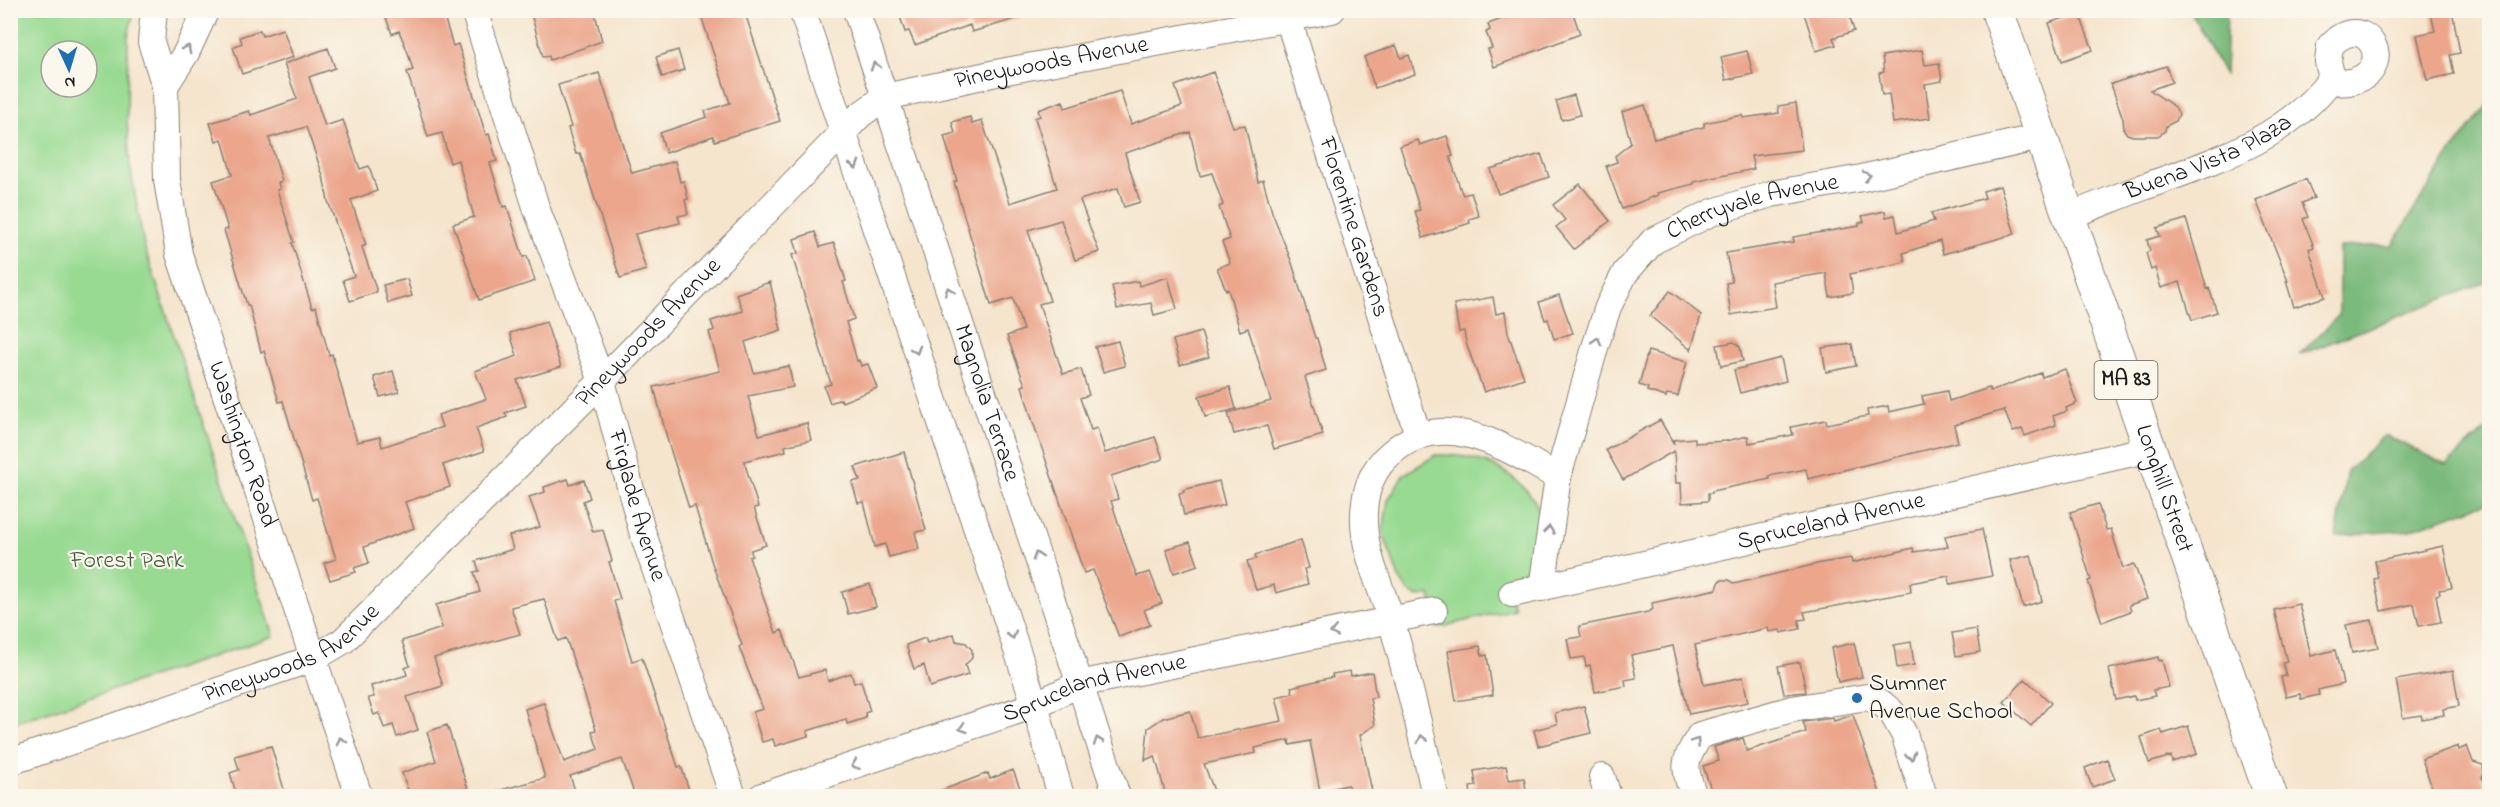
<svg xmlns="http://www.w3.org/2000/svg" width="2500" height="807" viewBox="0 0 2500 807" font-family="'Indie Flower',sans-serif">
  <style>
    .green { fill: #98da92; stroke: #5a7b57; stroke-width: 1.5; fill-rule: evenodd }
    .forest { fill: #7aba7c; stroke: #4b6b4c; stroke-width: 1.5 }
    .building { fill: #eba68c }
    .lines { fill: none; stroke-linecap: round; stroke-linejoin: round }
    .minor-casing { stroke: #888074; stroke-width: 28 }
    .major-casing { stroke: #888074; stroke-width: 34 }
    .minor { stroke: #fff; stroke-width: 26 }
    .major { stroke: #fff; stroke-width: 32 }
    .oneway { stroke: #999 }
    .poi-dot { fill: #1f6fb2; stroke: #fbf7ec; stroke-width: 2 }
    .labels { text-anchor: middle; dominant-baseline: central; stroke-width: 4.5; stroke-linejoin: round; paint-order: stroke }
    .shield { fill: #fbf7ec; stroke: #5f5e5a; stroke-width: 1.5 }
    .shield-label { font-size: 22px; font-weight: bold; fill: #1c1c1c }
    .street-label { font-size: 24px; fill: #1c1c1c; stroke: #fbf7ec }
    .park-label { font-size: 24px; fill: #475e45; stroke: #fbf7ec }
    .poi-label { font-size: 24px; fill: #1c1c1c; stroke: #fbf7ec; text-anchor: start }
  </style>
  <rect width="100%" height="100%" fill="#fbf7ec"/>
  <filter id="ink" filterUnits="userSpaceOnUse"><feTurbulence type="fractalNoise" baseFrequency=".0167" numOctaves="2"/><feDisplacementMap in="SourceGraphic" scale="12" xChannelSelector="R" yChannelSelector="G"/><feConvolveMatrix kernelMatrix="1 2 1 2 8 2 1 2 1" color-interpolation-filters="sRGB"/></filter>
  <filter id="wash" filterUnits="userSpaceOnUse"><feTurbulence type="fractalNoise" baseFrequency=".008" numOctaves="4" result="noise"/><feDisplacementMap in="SourceGraphic" scale="24" xChannelSelector="R" yChannelSelector="G"/><feGaussianBlur stdDeviation="1.35" result="paint"/><feColorMatrix in="noise" values="0 0 0 0 0 0 0 0 0 0 0 0 0 0 0 0 0 1.4 0 .05"/><feComposite in="paint" operator="in"/></filter>
  <g filter="url(#wash)">
    <rect width="100%" height="100%" fill="#f5e5cd"/>
    <path class="green" d="M11 10 134 11 128 36 127 120 130 166 144 246 274 636 11 724ZM51 51H87V87H51Z
      M1436 455C1451 455 1464 456 1478 460 1504 467 1541 494 1541 523 1541 537 1529 564 1522 576L1507 580 1514 609 1437 628 1430 595 1418 597 1408 591 1399 578 1383 533 1388 500 1403 475Z"/>
    <path class="forest" d="M2190 11H2227L2225 75Z
      M2489 103V281L2299 355 2339 315V247L2392 245 2445 161Z
      M2489 427V502L2410 530 2336 536 2347 471 2385 435 2446 465Z"/>
    <g id="blocks">
      <path class="building" d="M383 10H442L453 46 458 44 486 135 489 134 497 161 490 163 503 207 507 206 523 257 527 256 535 281 479 300 453 224 474 217 458 160 450 163 442 133 428 137 407 72 413 70 408 53 399 31 392 34Z
        M530 10H594L602 41 550 60 549 56 543 57Z
        M699 10H744L780 121 715 141 713 136 666 153 660 133 707 117 705 111 730 103Z
        M898 10H1027L1028 15 972 32 970 25 915 45 909 31 905 32Z
        M1527 10H1572L1580 34 1494 67 1488 49 1492 48 1486 32 1490 30 1488 24Z
        M1803 10H1848L1854 31 1833 38 1836 45 1816 51Z
        M2430 10H2452L2460 53 2450 55 2454 74 2427 80 2417 35 2435 31Z
        M2079 13 2093 50 2062 61 2049 23Z
        M283 29 293 57 242 74 233 47 242 43 240 37 260 30 262 36Z
        M1396 45 1401 58 1409 55 1415 74 1375 88 1364 57Z
        M328 48 335 68 309 77 325 126 343 120 360 169 369 166 377 191 351 200 366 245 362 247 377 292 350 301 343 280 354 276 328 201 323 176 306 127 269 138 282 181 278 183 280 189 277 190 294 242 292 243 312 308 316 307 329 355 332 354 357 442 380 437 382 447 442 427 438 415 486 399 475 371 517 356 510 333 546 322 561 367 517 380 526 406 505 413 507 417 476 428 484 451 443 465 450 487 405 502 414 528 364 547 369 563 354 568 356 572 330 580 324 563 336 559 317 498 312 500 283 401 279 402 264 351 261 352 249 305H247L224 230 228 229 213 181 232 175 222 139 216 141 210 123 249 111 251 115 297 99 284 64Z
        M678 50 684 70 662 77 656 57Z
        M1922 50 1925 65 1939 63 1942 81 1925 84 1930 118 1893 123 1889 94 1882 95 1879 73 1884 72 1882 56Z
        M1747 51 1753 74 1726 80 1721 57Z
        M2166 66 2172 82 2150 90 2175 107 2179 114 2176 121 2166 126 2165 131 2158 136H2133L2127 134 2124 130 2123 119 2111 84Z
        M1213 72 1233 127 1245 125 1258 182 1263 180 1272 212 1292 263 1315 338H1317L1326 370 1305 377 1323 435 1274 449 1267 426 1234 434 1228 413 1271 401 1248 328 1240 331 1228 289 1226 290 1217 268 1230 263 1222 242 1230 239 1219 207 1223 205 1212 173 1200 176 1190 132 1125 153 1140 202 1124 207 1118 188 1080 200 1099 252 1075 260 1061 220 1028 230 1050 301 1039 304 1063 374 1081 369 1089 395 1080 398 1091 430 1097 428 1105 453 1155 437 1163 459 1111 476 1118 499 1111 501 1129 555 1137 576 1150 572 1162 603 1144 610 1150 625 1119 637 1093 570 1084 573 1031 416 1022 386 1025 385 1007 336 1023 330 1013 298 991 305 954 182 957 181 944 136 955 133 952 122 970 117 972 124 982 121 1010 203 1057 188 1035 118 1040 116 1038 110 1063 101 1065 108 1120 91 1131 124 1182 106 1175 86Z
        M599 73 632 173 675 161 680 182 684 181 688 199 685 200 688 214 678 216 680 223 635 234 646 270 620 278 580 153 576 154 568 128 571 127 558 85Z
        M1574 95 1580 115 1562 120 1556 101Z
        M1796 103 1802 150 1751 156 1754 169 1694 182V184L1657 193 1658 195 1622 209 1606 166 1617 162 1615 156 1631 143 1622 112 1645 105 1654 139 1704 127V123L1742 115 1743 118 1779 113 1778 106Z
        M1447 136 1453 156 1450 157 1461 191 1463 195 1471 193 1479 216 1469 219 1470 223 1423 238 1415 211 1420 210 1400 146 1418 140 1420 145Z
        M1541 154 1549 177 1498 194 1490 169Z
        M2306 179 2314 198 2302 203 2308 217 2303 219 2314 247 2309 249 2325 297 2294 307 2286 281H2288L2256 200Z
        M1580 184 1610 221 1574 249 1556 227 1565 220 1553 205Z
        M2000 186 2015 234 1943 254 1940 241 1903 253 1905 262 1850 274 1853 293 1830 297 1826 273 1772 282 1776 307 1731 315 1726 283 1732 282 1726 253 1794 242 1793 237 1859 226V223L1864 222 1862 216 1885 211 1886 217 1895 215 1898 232 1934 221 1931 213 1985 198 1983 191Z
        M2186 219 2207 289 2209 288 2217 312 2192 320 2180 282 2161 288 2155 268 2151 270 2146 253 2150 251 2147 240 2160 236 2157 228Z
        M815 232 820 247 834 243 846 281 843 282 854 319 846 322 857 361 859 360 861 366 868 364 877 388 842 402 841 399 830 403 824 386 831 384 792 255 798 253 794 239Z
        M1168 277 1177 309 1154 315 1151 303 1117 309 1112 286 1138 281 1139 286Z
        M407 279 412 296 388 303 383 285Z
        M770 282 781 330 745 342 754 373 789 366 793 387 748 396 759 435 807 423 811 440 785 446 786 451 744 461 758 507 754 508 766 545 751 550 752 556 749 557 776 633 782 630 799 677 825 670 828 681 851 673 854 683 861 681 870 711 865 713 866 718 847 724 846 719 807 731 808 736 775 746 773 739 762 742 753 712 763 709 739 647 742 645 712 563 695 506 689 508 668 442 654 387 720 371 709 332 714 330 711 321 743 311 736 294Z
        M1670 291 1701 315 1691 350 1650 316Z
        M1559 295 1573 333 1554 339 1548 319 1545 320 1539 302Z
        M1493 297 1496 314 1505 312 1508 333 1524 378 1484 392 1466 343 1464 331 1459 332 1454 304Z
        M1201 332 1209 357 1180 365 1173 340Z
        M1118 341 1125 366 1103 372 1095 347Z
        M1734 342 1740 347 1743 361 1721 366 1717 345Z
        M1852 344 1856 366 1826 372 1822 348Z
        M1648 351 1687 362 1678 396 1667 394 1666 397 1647 391 1648 388 1639 385Z
        M1781 358 1786 381 1740 393 1734 370Z
        M2065 369 2077 403 2066 408 2067 411 2053 416 2056 425 2025 436 2022 429 2013 432 2004 410 1954 425 1958 442 1808 479 1806 469 1769 476 1770 479 1712 491V493H1708V501L1682 503 1681 483H1676L1674 451 1623 480 1606 450 1660 420 1674 444 1673 440 1695 438V443L1726 441 1748 436 1749 443 1793 435 1791 427 1826 420 1827 424 1868 416 1867 410 1888 406 1889 412 1924 404 1922 396 1947 391 1949 401 1989 388 1990 391 2041 373 2042 377Z
        M393 371 399 392 380 397 374 377Z
        M1230 387 1236 409 1205 417 1199 396Z
        M904 452 926 530 915 532 919 549 889 557 885 544 875 547 864 502 858 503 852 482 860 480 855 467Z
        M568 479 570 485 584 480 590 498 583 501 593 532 603 530 612 561 609 562 620 599 614 601 632 661 642 658 678 767 681 766 691 796H635L622 759 570 776 577 796H498L497 791 545 778 525 709 544 703 564 762 598 749 592 731 596 730 566 638 558 641 544 599 511 607 520 634 434 658 443 686 407 697 418 730 397 737 393 725 384 728 379 713 374 715 368 698 374 697 371 686 407 675 405 668 410 666 402 641 442 628 436 605 480 592 474 572 479 571 476 561 513 549 509 536 540 527 529 497 545 492 544 487Z
        M1219 481 1225 505 1184 515 1179 493 1184 492 1183 490Z
        M2098 504 2106 530 2111 529 2123 568 2134 564 2147 599 2129 605 2131 611 2102 622 2088 581 2091 580 2070 512Z
        M1982 529 1992 576 1950 584 1949 576 1910 583 1911 592 1804 612 1806 619 1799 620 1800 629 1781 633 1780 630 1769 632 1768 628 1695 645 1704 685 1743 677 1748 702 1689 714 1673 646 1631 655 1636 678 1625 680 1626 686 1595 692 1590 665 1586 666 1584 657 1571 659 1567 639 1581 637 1579 626 1648 612 1653 609 1652 603 1717 589 1720 580H1729L1734 584 1821 563 1851 558 1852 563 1913 548 1914 552 1948 547 1945 536Z
        M1301 540 1309 568 1304 569 1308 584 1276 593 1274 585 1256 590 1247 561 1256 559 1255 555Z
        M1190 542 1198 565 1174 573 1166 549Z
        M2443 546 2452 588 2439 590 2440 594 2436 595 2441 622 2419 626 2414 604 2381 611 2374 579 2378 578 2375 561Z
        M2031 555 2042 601 2023 607 2010 560Z
        M870 584 876 607 848 614 842 592Z
        M2299 604 2311 656 2335 650 2343 684 2318 690 2319 695 2301 699 2300 694 2286 697 2281 677 2286 676 2283 663 2287 662 2274 610Z
        M2372 620 2378 648 2352 653 2346 625Z
        M1976 629 1980 652 1956 656 1952 633Z
        M954 634 956 641 966 643 972 650V658L965 665 968 675 930 687 924 665 914 669 906 645 925 638 927 643Z
        M1911 642 1914 665 1897 668 1894 645Z
        M1854 643 1862 677 1838 682 1831 648Z
        M1480 646 1482 656 1487 655 1493 695 1456 701 1448 651Z
        M2158 657 2159 661 2162 660 2169 687 2153 690 2155 696 2135 700 2134 696 2116 700 2109 669Z
        M1800 662 1806 692 1784 694 1778 666Z
        M2453 670 2459 706 2443 709 2444 715 2422 719 2421 715 2403 718 2396 680Z
        M1350 671 1351 676 1372 672 1376 697 1370 698 1375 725 1360 735 1373 796H1350L1348 785 1320 791 1310 741 1290 745 1289 740 1255 748 1256 753 1204 764 1216 796H1166L1155 756 1145 760 1148 728 1163 718 1190 711 1198 738 1282 721 1276 697 1293 693 1291 687 1333 677 1332 674Z
        M2025 679 2051 703 2031 726 2004 702Z
        M1584 706 1591 733 1538 746 1534 730 1557 724 1555 713Z
        M1853 715 1881 796H1713L1703 766 1719 761 1714 747 1743 738 1747 751 1806 732 1803 722 1833 718 1834 721Z
        M447 725 469 792 457 796H410L402 773 436 761 427 732Z
        M2188 726 2197 754 2172 762 2171 756 2149 763 2141 737 2161 730 2163 734Z
        M271 746 286 796H237L230 773 239 770 235 756Z
        M2458 746 2459 750 2467 746 2473 762 2483 765 2484 773 2482 777 2490 796H2435L2422 759Z
        M2107 759 2115 779 2092 787 2085 768Z
        M1506 766 1509 780 1524 778 1527 796H1471L1470 787 1476 786 1474 771Z
        M1013 770 1023 796H929V795L988 773 990 779Z"/>
    </g>
  </g>
  <g filter="url(#ink)">
    <use href="#blocks" fill-opacity="0" stroke="#888074" stroke-width="1.5"/>
    <g class="lines">
      <defs>
        <g id="minor">
          <path id="s1" d="M154 10 151 42 165 86 167 180 179 254 359 796"/>
          <path id="s2" d="M474 10 537 210 602 381 642 531 733 796"/>
          <path d="M802 10 986 556 1035 705 1061 796"/>
          <path id="s3" d="M856 10 1117 796"/>
          <path id="s4" d="M1288 18 1418 435"/>
          <path d="M165 86 186 53 206 10"/>
          <path id="s5" d="M2068 216C2093 207 2117 197 2141 188 2211 162 2285 141 2332 78 2339 84 2346 83 2354 81 2399 67 2365 7 2330 46L2328 62 2332 78"/>
          <path id="s6" d="M1542 588 1558 477 1596 344 1608 307 1625 273 1653 241 1713 212 1771 194 1862 178 2040 137"/>
          <path id="s7" d="M1512 594 2150 449"/>
          <path id="s8" d="M10 762 314 658 343 641 602 381 860 115 885 97 1001 72 1332 10"/>
          <path d="M1602 777 1608 796"/>
          <path id="s9" d="M762 796 1035 705 1079 684 1434 611"/>
          <path d="M1435 796C1423 738 1408 681 1392 623 1382 588 1362 551 1364 513 1365 489 1373 468 1391 453 1445 405 1507 449 1558 477"/>
          <path d="M1694 796C1683 766 1683 763 1700 735L1792 709 1867 697 1880 702 1891 711 1904 734 1924 796"/>
        </g>
        <g id="major">
          <path id="s10" d="M1997 10 2271 796"/>
        </g>
      </defs>
      <use href="#minor" class="minor-casing"/>
      <use href="#major" class="major-casing"/>
      <use href="#minor" class="minor"/>
      <use href="#major" class="major"/>
    </g>
    <defs><path id="oneway-chevron" d="M-2-3.5L2.5 0L-2 3.5" fill="none" stroke-width="1.6" stroke-linecap="round" stroke-linejoin="round" transform="scale(1.5)"/></defs>
    <g class="oneway">
      <use href="#oneway-chevron" transform="translate(187 49) rotate(-62)"/>
      <use href="#oneway-chevron" transform="translate(875 66) rotate(-108)"/>
      <use href="#oneway-chevron" transform="translate(855 165) rotate(72)"/>
      <use href="#oneway-chevron" transform="translate(1867 176) rotate(-12)"/>
      <use href="#oneway-chevron" transform="translate(949 291) rotate(-108)"/>
      <use href="#oneway-chevron" transform="translate(1597 341) rotate(-73)"/>
      <use href="#oneway-chevron" transform="translate(916 350) rotate(72)"/>
      <use href="#oneway-chevron" transform="translate(1549 530) rotate(-83)"/>
      <use href="#oneway-chevron" transform="translate(1037 556) rotate(-108)"/>
      <use href="#oneway-chevron" transform="translate(1334 632) rotate(168)"/>
      <use href="#oneway-chevron" transform="translate(1012 635) rotate(72)"/>
      <use href="#oneway-chevron" transform="translate(963 728) rotate(162)"/>
      <use href="#oneway-chevron" transform="translate(1422 739) rotate(-103)"/>
      <use href="#oneway-chevron" transform="translate(341 741) rotate(-108)"/>
      <use href="#oneway-chevron" transform="translate(1098 741) rotate(-109)"/>
      <use href="#oneway-chevron" transform="translate(1696 742) rotate(-55)"/>
      <use href="#oneway-chevron" transform="translate(1911 756) rotate(72)"/>
      <use href="#oneway-chevron" transform="translate(855 765) rotate(161)"/>
    </g>
  </g>
  <circle class="poi-dot" cx="1857" cy="698" r="6"/>
  <g class="labels">
    <rect class="shield" x="2094.5" y="361" width="63" height="38" rx="4.5"/>
    <g class="shield-label">
      <text x="2126" y="380">MA 83</text>
    </g>
    <g class="street-label">
      <text stroke="none"><textPath href="#s8" startOffset="1293">Pineywoods Avenue</textPath></text>
      <text stroke="none"><textPath href="#s5" startOffset="152">Buena Vista Plaza</textPath></text>
      <text stroke="none"><textPath href="#s6" startOffset="476">Cherryvale Avenue</textPath></text>
      <text stroke="none"><textPath href="#s4" startOffset="219">Florentine Gardens</textPath></text>
      <text stroke="none"><textPath href="#s8" startOffset="789">Pineywoods Avenue</textPath></text>
      <text stroke="none"><textPath href="#s3" startOffset="414">Magnolia Terrace</textPath></text>
      <text stroke="none"><textPath href="#s1" startOffset="448">Washington Road</textPath></text>
      <text stroke="none"><textPath href="#s10" startOffset="507">Longhill Street</textPath></text>
      <text stroke="none"><textPath href="#s2" startOffset="522">Firglade Avenue</textPath></text>
      <text stroke="none"><textPath href="#s7" startOffset="327">Spruceland Avenue</textPath></text>
      <text stroke="none"><textPath href="#s8" startOffset="303">Pineywoods Avenue</textPath></text>
      <text stroke="none"><textPath href="#s9" startOffset="350">Spruceland Avenue</textPath></text>
    </g>
    <g class="park-label">
      <text x="127" y="561">Forest Park</text>
    </g>
    <g class="poi-label">
      <text x="1869" y="684">Sumner<tspan x="1869" dy="28">Avenue School</tspan></text>
    </g>
  </g>
  <rect width="2500" height="807" fill="none" stroke="#fbf7ec" stroke-width="36"/>
  <g transform="translate(69 69) rotate(176)"><circle r="28" fill="#fbf7ec" stroke="#a29f99" stroke-width="1.5"/>
  <path d="M0-4.5L10 22L0 15L-10 22Z" fill="#1f6fb2"/>
  <text y="-9" font-size="16" font-weight="bold" text-anchor="middle" fill="#1c1c1c">N</text>
  </g>
</svg>
